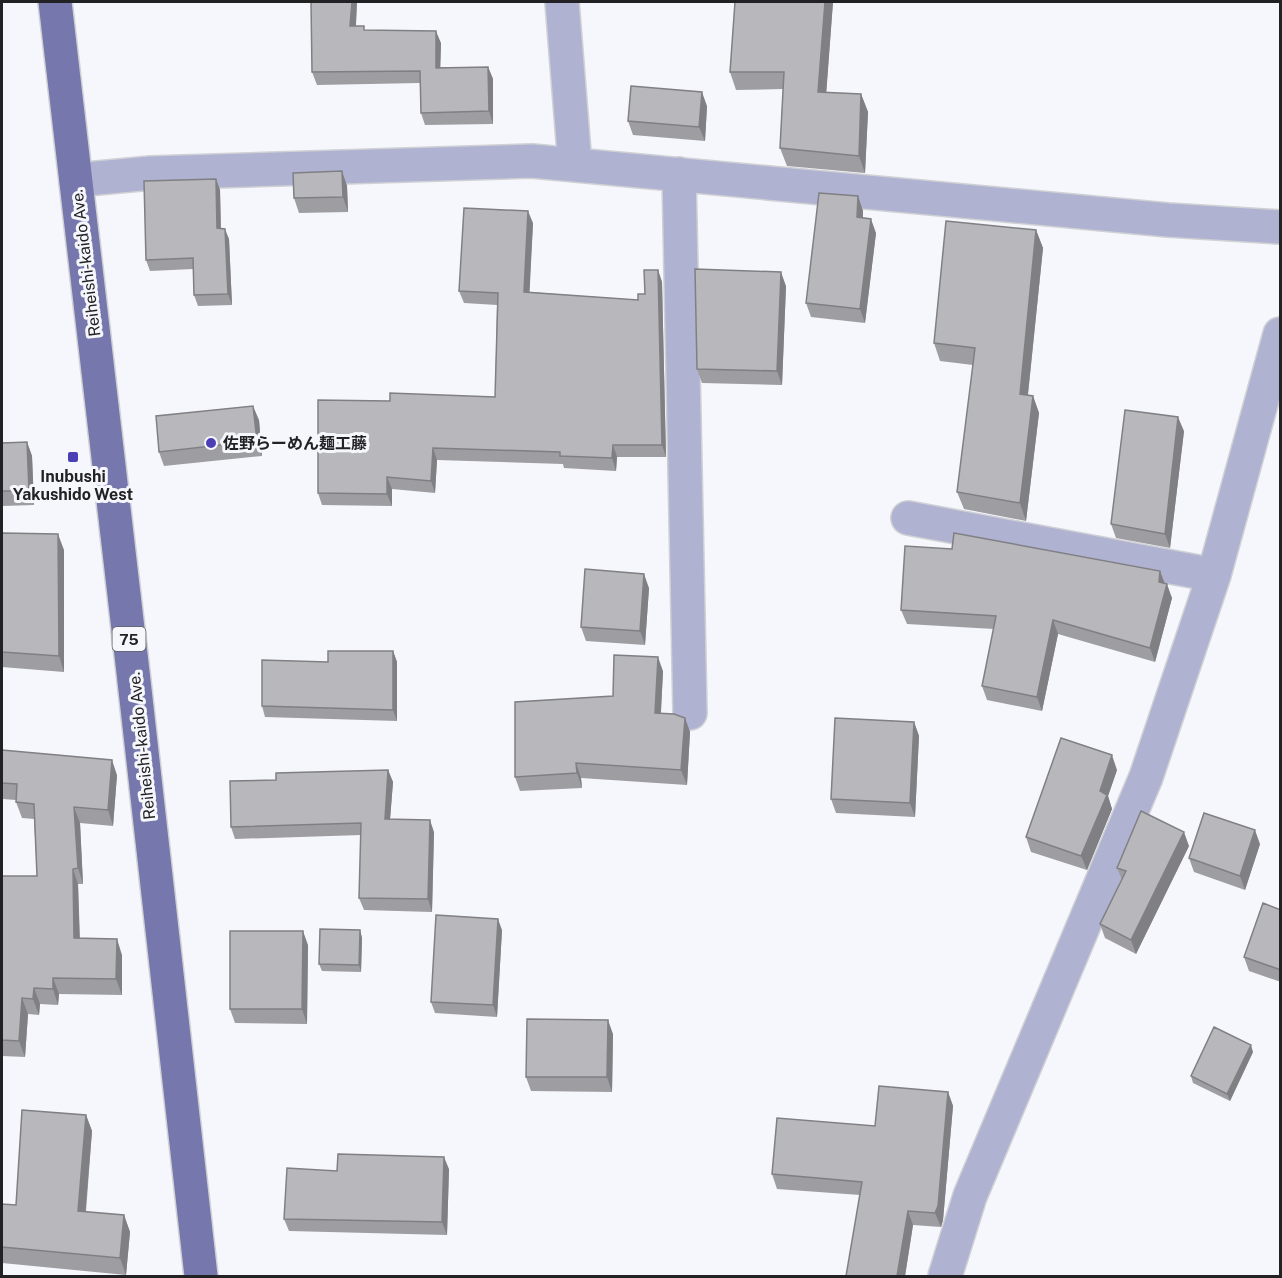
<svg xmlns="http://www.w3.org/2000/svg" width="1282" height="1278" viewBox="0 0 1282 1278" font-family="'Public Sans','Noto Sans JP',sans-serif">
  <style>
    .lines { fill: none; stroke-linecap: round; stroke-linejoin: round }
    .street-casing { stroke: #d0d1d5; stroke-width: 36 }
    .primary-casing { stroke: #d0d1d5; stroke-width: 36 }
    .street { stroke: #afb2d1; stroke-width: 33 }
    .primary { stroke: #7577ad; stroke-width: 33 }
    .wall { fill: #9d9da2 }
    .shaded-wall { fill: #808084 }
    .building { fill: #b7b7bc; stroke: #808084; stroke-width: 1.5 }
    .poi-dot { fill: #4c3fb6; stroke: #f6f7fc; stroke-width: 2 }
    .labels { text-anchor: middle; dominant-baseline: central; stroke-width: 6; stroke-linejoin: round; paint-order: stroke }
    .shield { fill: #f6f7fc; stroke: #626265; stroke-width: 1.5 }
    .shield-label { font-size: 15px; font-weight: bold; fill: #222224 }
    .street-label { font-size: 16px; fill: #222224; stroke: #f6f7fc }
    .poi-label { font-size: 16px; font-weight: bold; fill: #222224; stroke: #f6f7fc; text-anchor: start }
  </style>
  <rect width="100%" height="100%" fill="#f6f7fc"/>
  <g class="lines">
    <defs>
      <path id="street" d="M562 2 575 165
        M679 174 690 713
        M76 180 151 173 532 161 1168 220 1280 227
        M908 518 1214 575
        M945 1276 970 1196 1146 777 1214 575 1280 334"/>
      <path id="primary" d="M55 2 133 672 201 1276"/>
    </defs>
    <use href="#street" class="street-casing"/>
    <use href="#primary" class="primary-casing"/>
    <use href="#street" class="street"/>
    <use href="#primary" class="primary"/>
  </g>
  <path class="wall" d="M357 2 356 26 365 30 441 43 440 67H488L493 79V124L425 125 421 113 420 83 317 85 312 72Z
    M735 2H833L826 93 861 94 868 112 865 173 787 166 780 148 783 89 736 90 730 72Z
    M707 106 705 141 633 135 628 121Z
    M342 171 347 186 348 212 299 213 294 198Z
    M216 179 220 190 221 228 229 239 232 305 198 306 194 295 193 269 150 271 146 260Z
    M858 196 863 211V218L876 233 865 323 811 317 806 303Z
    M533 223 529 292 638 300 645 294 658 270 662 282 666 457H617L616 471 564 468 563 464 437 460 435 493 392 489V506L322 505 318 493 390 401 495 397 497 305 464 303 459 291Z
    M1036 230 1043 248 1028 395 1033 396 1039 413 1026 521 964 509 957 492 973 365 940 361 934 343Z
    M786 286 782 385 702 383 697 369Z
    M259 420 262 456 164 466 159 452Z
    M1184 431 1170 548 1116 538 1111 524Z
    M27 442 32 456 34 505 2 506V443Z
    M2 533 64 550V672L2 667Z
    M1160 571 1165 583 1172 598 1155 662 1058 634 1042 711 987 700 982 686 994 629 907 624 901 610Z
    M649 588 645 645 586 641 581 627Z
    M393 651 397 662V721L265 717 262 706 328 662Z
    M663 671 661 713 685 718 690 732 687 785 581 778 582 788 520 791 515 777 613 696Z
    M914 722 919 736 915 817 836 813 831 799Z
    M2 750 117 775 113 826 80 823 83 884H78L80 938 122 955V995L59 994 58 1005 40 1004 39 1015 28 1014 25 1057 2 1056V876H37L34 819 22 818 16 802V800L2 799Z
    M388 770 393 782 390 820 434 832 432 912 364 910 359 898 361 835 235 839 231 827 276 780Z
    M1117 770 1108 796 1112 809 1087 870 1031 852 1026 837Z
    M1260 844 1245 890 1194 872 1189 858Z
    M1189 846 1136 954 1105 938 1100 924 1122 880 1117 868Z
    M1281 910V982L1249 971 1244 957Z
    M360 930 362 938 361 972 322 971 319 964Z
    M502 930 497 1017 435 1013 431 1002Z
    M308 945 307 1024 235 1023 230 1009Z
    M613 1034 612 1092 531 1091 526 1077Z
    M1253 1052 1230 1101 1193 1083 1191 1076Z
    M948 1092 953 1106 943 1220 941 1227 913 1225 905 1276H846L860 1195 777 1189 772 1174Z
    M86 1115 92 1131 86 1212 124 1215 130 1232 126 1275 2 1263V1204L16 1205Z
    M449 1169 447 1235 289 1231 284 1219 337 1171Z"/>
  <path class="shaded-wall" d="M352 2H357L355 39 350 26Z
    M825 2H833L825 110 818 92Z
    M436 31 441 43 440 80 436 68Z
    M488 67 493 79V124L489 111Z
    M702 92 707 106 705 141 699 127Z
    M861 94 868 112 865 173 859 156Z
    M342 171 347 186 348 212 343 197Z
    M216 179 220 190 221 239 217 228Z
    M858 196 863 211 862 231 857 217Z
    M528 211 533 223 529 304 524 292Z
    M871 219 876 233 865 323 860 309Z
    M225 229 229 239 232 305 228 294Z
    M1036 230 1043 248 1026 412 1020 394Z
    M658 270 662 282 666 457 662 445Z
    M781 272 786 286 782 385 777 371Z
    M1033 396 1039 413 1026 521 1020 503Z
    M253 406 259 420 262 456 257 441Z
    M1178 417 1184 431 1170 548 1165 534Z
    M27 442 32 456 34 505 29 491Z
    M613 445 617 457 616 471 612 458Z
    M433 448 437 460 435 493 431 481Z
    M387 477 392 489V506L387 494Z
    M58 534 64 550V672L59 656Z
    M1160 571 1165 585 1159 582Z
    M644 574 649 588 645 645 640 631Z
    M1167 584 1172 598 1155 662 1150 648Z
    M1053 620 1058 634 1042 711 1037 697Z
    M393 651 397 662V721L393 710Z
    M658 657 663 671 660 727 655 713Z
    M685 718 690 732 687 785 681 770Z
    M914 722 919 736 915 817 910 803Z
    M1112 755 1117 770 1108 796 1112 809 1087 870 1081 856 1100 791Z
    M112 760 117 775 113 826 108 810Z
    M576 763 581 778 582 788 577 773Z
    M388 770 393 782 389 832 385 819Z
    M74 807 80 823 83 884 78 868Z
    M430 820 434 832 432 912 428 899Z
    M1255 830 1260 844 1245 890 1240 876Z
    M1184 832 1189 846 1136 954 1131 940Z
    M73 869 78 884 80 954 74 938Z
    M498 919 502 930 497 1017 493 1005Z
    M360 930 362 938 361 972 359 965Z
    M303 931 308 945 307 1024 302 1009Z
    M117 939 122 955V995L116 979Z
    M53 978 59 994 58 1005 53 989Z
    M34 988 40 1004 39 1015 33 999Z
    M22 998 28 1014 25 1057 19 1041Z
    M608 1020 613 1034 612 1092 607 1077Z
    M1251 1045 1253 1052 1230 1101 1227 1094Z
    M948 1092 953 1106 943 1220 941 1227 935 1213Z
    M86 1115 92 1131 84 1228 78 1211Z
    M444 1157 449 1169 447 1235 442 1222Z
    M908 1211 913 1225 905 1276H897Z
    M124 1215 130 1232 126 1275 120 1258Z"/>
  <path class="building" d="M311 2H352L350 26H364V30L436 31V68L488 67 489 111 421 113 420 71 312 72Z
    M735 2H825L818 92 861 94 859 156 780 148 784 72H730Z
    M631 86 702 92 699 127 628 121Z
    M342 171 343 197 294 198 293 173Z
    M216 179 217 228 225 229 228 294 194 295 193 258 146 260 144 181Z
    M819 193 858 196 857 217 871 219 860 309 806 303Z
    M464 208 528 211 524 292 638 300V294H645L644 270H658L662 445H613L612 458 560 456V452L433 448 431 481 387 477V494L318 493V400L390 401V393L495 397 498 293 459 291Z
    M946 221 1036 230 1020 394 1033 396 1020 503 957 492 975 348 934 343Z
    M695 269 781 272 777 371 697 369Z
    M253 406 257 441 159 452 156 416Z
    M1125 410 1178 417 1165 534 1111 524Z
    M27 442 29 491H2V443Z
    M2 533 58 534 59 656 2 652Z
    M954 533 1160 571 1159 582 1167 584 1150 648 1053 620 1037 697 982 686 996 616 901 610 905 546 952 549Z
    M585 569 644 574 640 631 581 627Z
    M328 651H393V710L262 706V660L328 662Z
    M614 655 658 657 655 713 674 714 685 718 681 770 576 763 577 773 515 777V702L613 696Z
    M835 718 914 722 910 803 831 799Z
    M1061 738 1112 755 1100 791 1107 795 1081 856 1026 837Z
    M2 750 112 760 108 810 74 807 78 868 73 869 74 938 117 939 116 979 53 978V989L34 988 33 999 22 998 19 1041 2 1040V876H37L34 804 16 802 17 784 2 783Z
    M388 770 385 819 430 820 428 899 359 898 361 823 231 827 230 781 276 780V773Z
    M1141 811 1184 832 1131 940 1100 924 1126 871 1117 868Z
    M1204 813 1255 830 1240 876 1189 858Z
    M1263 903 1281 910V970L1244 957Z
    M436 915 498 919 493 1005 431 1002Z
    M320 929 360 930 359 965 319 964Z
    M230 931H303L302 1009H230Z
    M527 1019 608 1020 607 1077H526Z
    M1214 1027 1251 1045 1227 1094 1191 1076Z
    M879 1086 948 1092 938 1206 935 1213 908 1211 897 1276H846L862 1182 772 1174 777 1118 875 1126Z
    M22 1110 86 1115 78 1211 124 1215 120 1258 2 1247V1204L16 1205Z
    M338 1154 444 1157 442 1222 284 1219 287 1168 337 1171Z"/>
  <g class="poi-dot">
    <circle cx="211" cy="443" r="6"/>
    <rect x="67" y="451" width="12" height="12" rx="3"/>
  </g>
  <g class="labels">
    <rect class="shield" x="112.5" y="627" width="33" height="24" rx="4.5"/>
    <g class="shield-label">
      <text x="129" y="639">75</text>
    </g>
    <g class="street-label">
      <text transform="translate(86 263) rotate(-97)">Reiheishi-kaido Ave.</text>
      <text transform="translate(142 746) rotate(-96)">Reiheishi-kaido Ave.</text>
    </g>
    <g class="poi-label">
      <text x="223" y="443">佐野らーめん麺工藤</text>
      <text x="73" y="476" text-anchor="middle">Inubushi<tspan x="73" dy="18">Yakushido West</tspan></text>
    </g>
  </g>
  <rect width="1282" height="1278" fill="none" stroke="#222224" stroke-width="6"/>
</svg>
